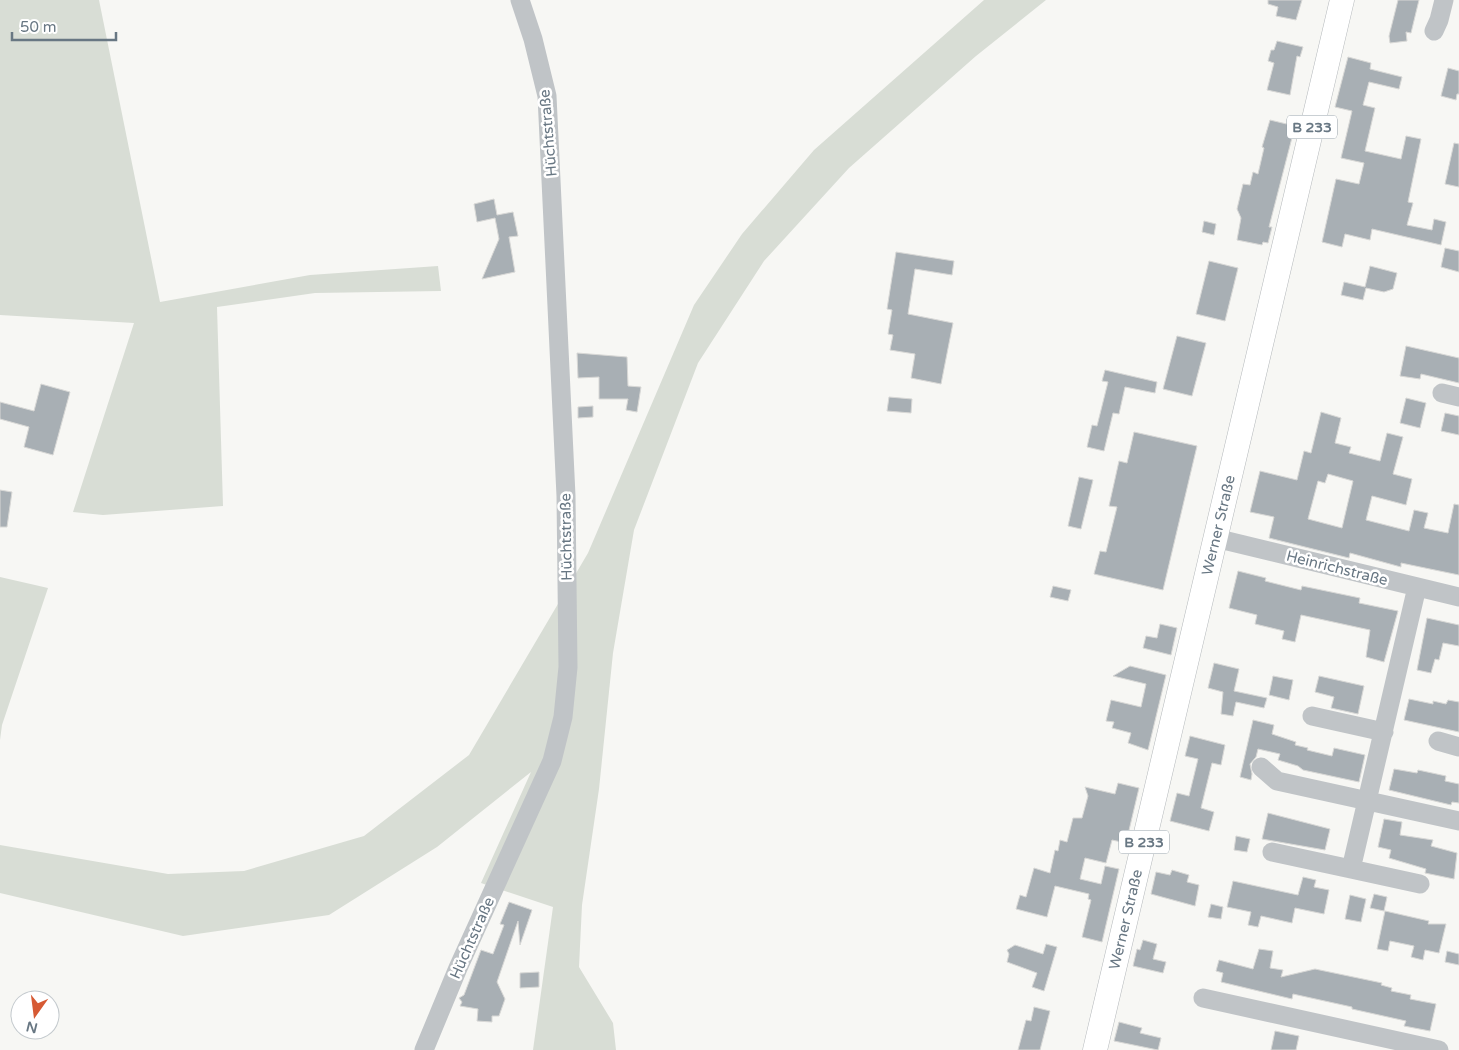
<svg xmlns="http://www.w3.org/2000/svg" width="1459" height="1050" viewBox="0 0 1459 1050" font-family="'Varela Round',sans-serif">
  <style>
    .green { fill: #d8ddd5 }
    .building { fill: #a8afb4; stroke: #d8d8d6; fill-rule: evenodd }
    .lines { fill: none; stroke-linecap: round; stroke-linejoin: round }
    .major-casing { stroke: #b4b8bb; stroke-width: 25 }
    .minor { stroke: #c0c4c7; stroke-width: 19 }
    .major { stroke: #fff; stroke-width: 24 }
    .labels { text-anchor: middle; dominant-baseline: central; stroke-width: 5; stroke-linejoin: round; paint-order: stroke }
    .shield { fill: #fff; stroke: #95a0a8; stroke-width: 1 }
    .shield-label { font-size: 14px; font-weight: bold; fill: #687783 }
    .street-label { font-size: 15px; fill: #687783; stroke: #fff }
  </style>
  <rect width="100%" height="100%" fill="#f7f7f4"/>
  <path class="green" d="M0 0H99L160 302 310 275 438 266 441 291 315 293 217 307 223 506 103 515 73 512 134 323 0 315Z
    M984 0H1046L976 56 849 168 764 261 698 363 634 530 613 653 599 789 582 905 579 967 613 1023 616 1050H533L553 907 481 883 531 772 437 847 329 915 183 936 0 893V845L168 874 244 871 364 836 469 755 588 553 694 305 742 234 814 150Z
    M0 577 48 588 2 725 0 740Z"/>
  <path class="building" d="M1268 0H1302L1296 20 1276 16 1278 7 1268 4Z
    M1398 0H1419L1411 33 1406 32 1407 41 1390 43 1389 36Z
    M1277 41 1303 47 1300 57 1297 56 1290 95 1267 90 1274 63 1268 61 1271 50H1274Z
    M1348 57 1371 63 1370 69 1402 77 1399 89 1369 82 1363 105 1375 108 1365 151 1401 159 1406 136 1421 139 1408 202 1413 203 1407 225 1432 230 1434 219 1446 222 1441 245 1372 229 1370 240 1345 234 1342 247 1322 242 1336 179 1359 184 1364 163 1341 158 1352 111 1335 107Z
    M1448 68 1459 71V94H1457L1456 100 1441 96Z
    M1270 120 1295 126 1269 227H1272L1268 243 1263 242 1262 245 1237 240 1241 218 1237 209 1243 184 1250 185 1253 172 1258 174 1264 148 1262 147Z
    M1454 143 1459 144V187L1445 184Z
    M494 199 497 215 513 212 518 236 509 237 515 272 482 279 499 239 495 218 477 222 474 204Z
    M1204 221 1216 224 1214 235 1202 232Z
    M1445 248 1459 251V272L1441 267Z
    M896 252 954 261 952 275 915 269 908 314 953 323 941 384 911 378 915 354 890 350 893 335 888 334 892 310 887 309Z
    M1209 261 1238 268 1225 321 1196 314Z
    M1370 266 1397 273 1393 289 1384 292 1366 288 1363 300 1341 295 1344 282 1365 287Z
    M1177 336 1206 343 1192 396 1163 389Z
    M1406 346 1459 358V383L1421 374 1420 379 1400 376Z
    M577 353 627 357 628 386 641 387 637 412 626 410 628 399H599V377L578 378Z
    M1105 370 1157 382 1155 393 1125 387 1119 414 1113 413 1104 451 1087 447 1092 425 1097 426 1108 382 1102 381Z
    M41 384 70 392 53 455 24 447 29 427 0 419V402L34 411Z
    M889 397 912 399 911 413 887 411Z
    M1406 398 1426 403 1420 428 1400 423Z
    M593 406V417L578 418V407Z
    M1321 412 1341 418 1335 443 1351 447 1349 453 1380 461 1387 433 1403 437 1393 474 1412 479 1406 505 1372 496 1366 520 1409 531 1414 510 1428 513 1424 528 1448 533 1454 504 1459 505V575L1401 563V567L1350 553 1349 558 1269 538 1274 517 1250 512 1260 471 1297 480 1304 451 1311 453ZM1328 474 1353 481 1342 528 1308 519 1318 481 1325 483Z
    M1445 413 1459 416V435L1441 431Z
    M1134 432 1197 446 1163 590 1094 574 1100 551 1106 552 1117 507 1109 506 1119 461 1127 463Z
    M1079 477 1093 480 1081 529 1068 526Z
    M0 490 12 492 7 527H0Z
    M1238 571 1266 578 1265 581 1301 590 1302 586 1360 598 1359 603 1398 611 1384 662 1366 657 1370 630 1301 615 1295 642 1282 639 1284 631 1255 624 1257 615 1229 608Z
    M1053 586 1071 590 1068 601 1050 597Z
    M1427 618 1459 625V646L1443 643 1439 660 1435 659 1431 673 1417 670Z
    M1160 624 1177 628 1171 655 1143 648 1146 636 1157 638Z
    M1214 663 1239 669 1234 691 1267 698 1264 708 1236 702 1233 716 1221 714 1223 692 1208 688Z
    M1130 666 1166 675 1148 750 1128 743 1131 733 1112 728 1114 722 1106 721 1111 700 1141 707 1146 684 1113 676Z
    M1273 676 1293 680 1289 700 1269 695Z
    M1319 676 1364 686 1358 714 1331 708 1334 697 1315 692Z
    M1409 699 1433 704V701L1446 704 1448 700 1459 702V732L1404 720Z
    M1253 720 1274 725 1272 734 1296 742 1295 745 1308 748 1307 750 1332 756 1334 748 1365 755 1359 782 1303 770 1298 766 1278 760 1280 754 1258 749 1256 757 1250 764 1252 774 1251 780 1240 777Z
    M1190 736 1225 745 1221 765 1212 763 1201 808 1214 812 1209 831 1170 821 1177 793 1189 796 1198 759 1185 756Z
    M1394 769 1417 773 1418 770 1446 776 1445 781 1459 784V803L1452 802 1451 805 1389 790Z
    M1118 783 1139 788 1126 843 1112 840 1106 863 1085 858 1080 879 1101 884 1105 866 1119 869 1102 942 1082 937 1091 900 1088 899 1089 894 1055 886 1047 917 1016 909 1020 895 1026 897 1034 868 1050 873 1055 850 1058 851 1060 840 1067 842 1073 818H1082L1088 796 1085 787 1115 794Z
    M1268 813 1330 829 1325 850 1262 839Z
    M1384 819 1402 822 1400 835 1433 840 1431 846 1457 853 1454 879 1425 873 1426 869 1389 858 1391 850 1378 847Z
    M1236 836 1250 839 1247 852 1234 850Z
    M1172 870 1189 875 1187 882 1199 885 1195 906 1151 894 1156 872 1170 875Z
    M1303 877 1316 880 1314 887 1329 890 1324 914 1295 908 1292 923 1261 916 1258 927 1248 925 1251 912 1227 907 1233 881 1298 895Z
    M1374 894 1387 897 1384 911 1370 908Z
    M1350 895 1366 899 1361 922 1345 919Z
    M509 902 532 910 520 945 518 921 497 982 505 999 499 1016H492V1022L477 1021 478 1009 460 1006 462 1002 459 998 464 995 481 950 493 954 504 925 500 924Z
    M1211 904 1223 907 1221 919 1208 917Z
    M1385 911 1429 921 1428 924H1446L1439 953 1425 950 1423 960 1411 957 1414 946 1390 941 1388 951 1377 949Z
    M1143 940 1157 944 1153 959 1166 962 1163 973 1133 966 1137 949 1140 950Z
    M1046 944 1057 947 1044 991 1032 987 1037 973 1007 962 1009 954 1007 950 1015 945 1043 954Z
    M1259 949 1273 951 1270 968 1283 970 1281 977 1315 969 1382 983 1381 985 1392 988 1391 991 1411 995 1410 999 1436 1004 1430 1031 1404 1026 1406 1021 1352 1009V1007L1293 994 1292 999 1221 982 1223 973 1216 971 1219 960 1253 969Z
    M1447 951 1459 954V965L1445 962Z
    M539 972V987L520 988V973Z
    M1034 1007 1050 1011 1040 1050H1018L1026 1020 1031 1021Z
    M1119 1022 1142 1028 1140 1033 1161 1038 1158 1050 1114 1041Z
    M1275 1031 1299 1036 1296 1050H1271Z"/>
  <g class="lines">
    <defs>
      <g id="major">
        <path id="s1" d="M1095 1050 1342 0"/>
      </g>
    </defs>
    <use href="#major" class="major-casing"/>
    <path class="minor" d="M1434 31 1439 20 1444 0
      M1442 393 1459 397
      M1215 538 1459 597
      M1417 587 1351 869 1420 884
      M1312 716 1384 732
      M1438 741 1459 747
      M1261 767 1277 781 1459 821
      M1272 852 1351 869
      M1203 998 1439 1050
      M424 1050 458 968 552 761 563 717 568 667 566 496 547 96 533 39 520 0"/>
    <use href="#major" class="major"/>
  </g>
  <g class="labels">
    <g class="shield">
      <rect x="1287" y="115.5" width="50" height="23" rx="4"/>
      <rect x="1119" y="830.5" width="50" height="23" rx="4"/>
    </g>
    <g class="shield-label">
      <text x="1312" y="127">B 233</text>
      <text x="1144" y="842">B 233</text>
    </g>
    <g class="street-label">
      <text transform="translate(548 133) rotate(-95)">Hüchtstraße</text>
      <text stroke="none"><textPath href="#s1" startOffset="539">Werner Straße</textPath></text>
      <text transform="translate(566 537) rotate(-91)">Hüchtstraße</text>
      <text transform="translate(1337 568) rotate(14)">Heinrichstraße</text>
      <text stroke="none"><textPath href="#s1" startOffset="134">Werner Straße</textPath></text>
      <text transform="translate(472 938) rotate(-66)">Hüchtstraße</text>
    </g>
  </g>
  <g transform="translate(35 1015) rotate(194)"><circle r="24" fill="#ffffff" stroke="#c3c9cd"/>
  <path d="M0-4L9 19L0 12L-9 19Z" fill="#d65a34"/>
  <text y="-8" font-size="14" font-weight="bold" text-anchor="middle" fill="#687783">N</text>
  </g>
  <path d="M12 32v8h104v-8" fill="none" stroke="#687783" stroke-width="2.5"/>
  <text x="20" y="32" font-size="15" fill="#687783" stroke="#ffffff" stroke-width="4" paint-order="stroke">50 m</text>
</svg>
